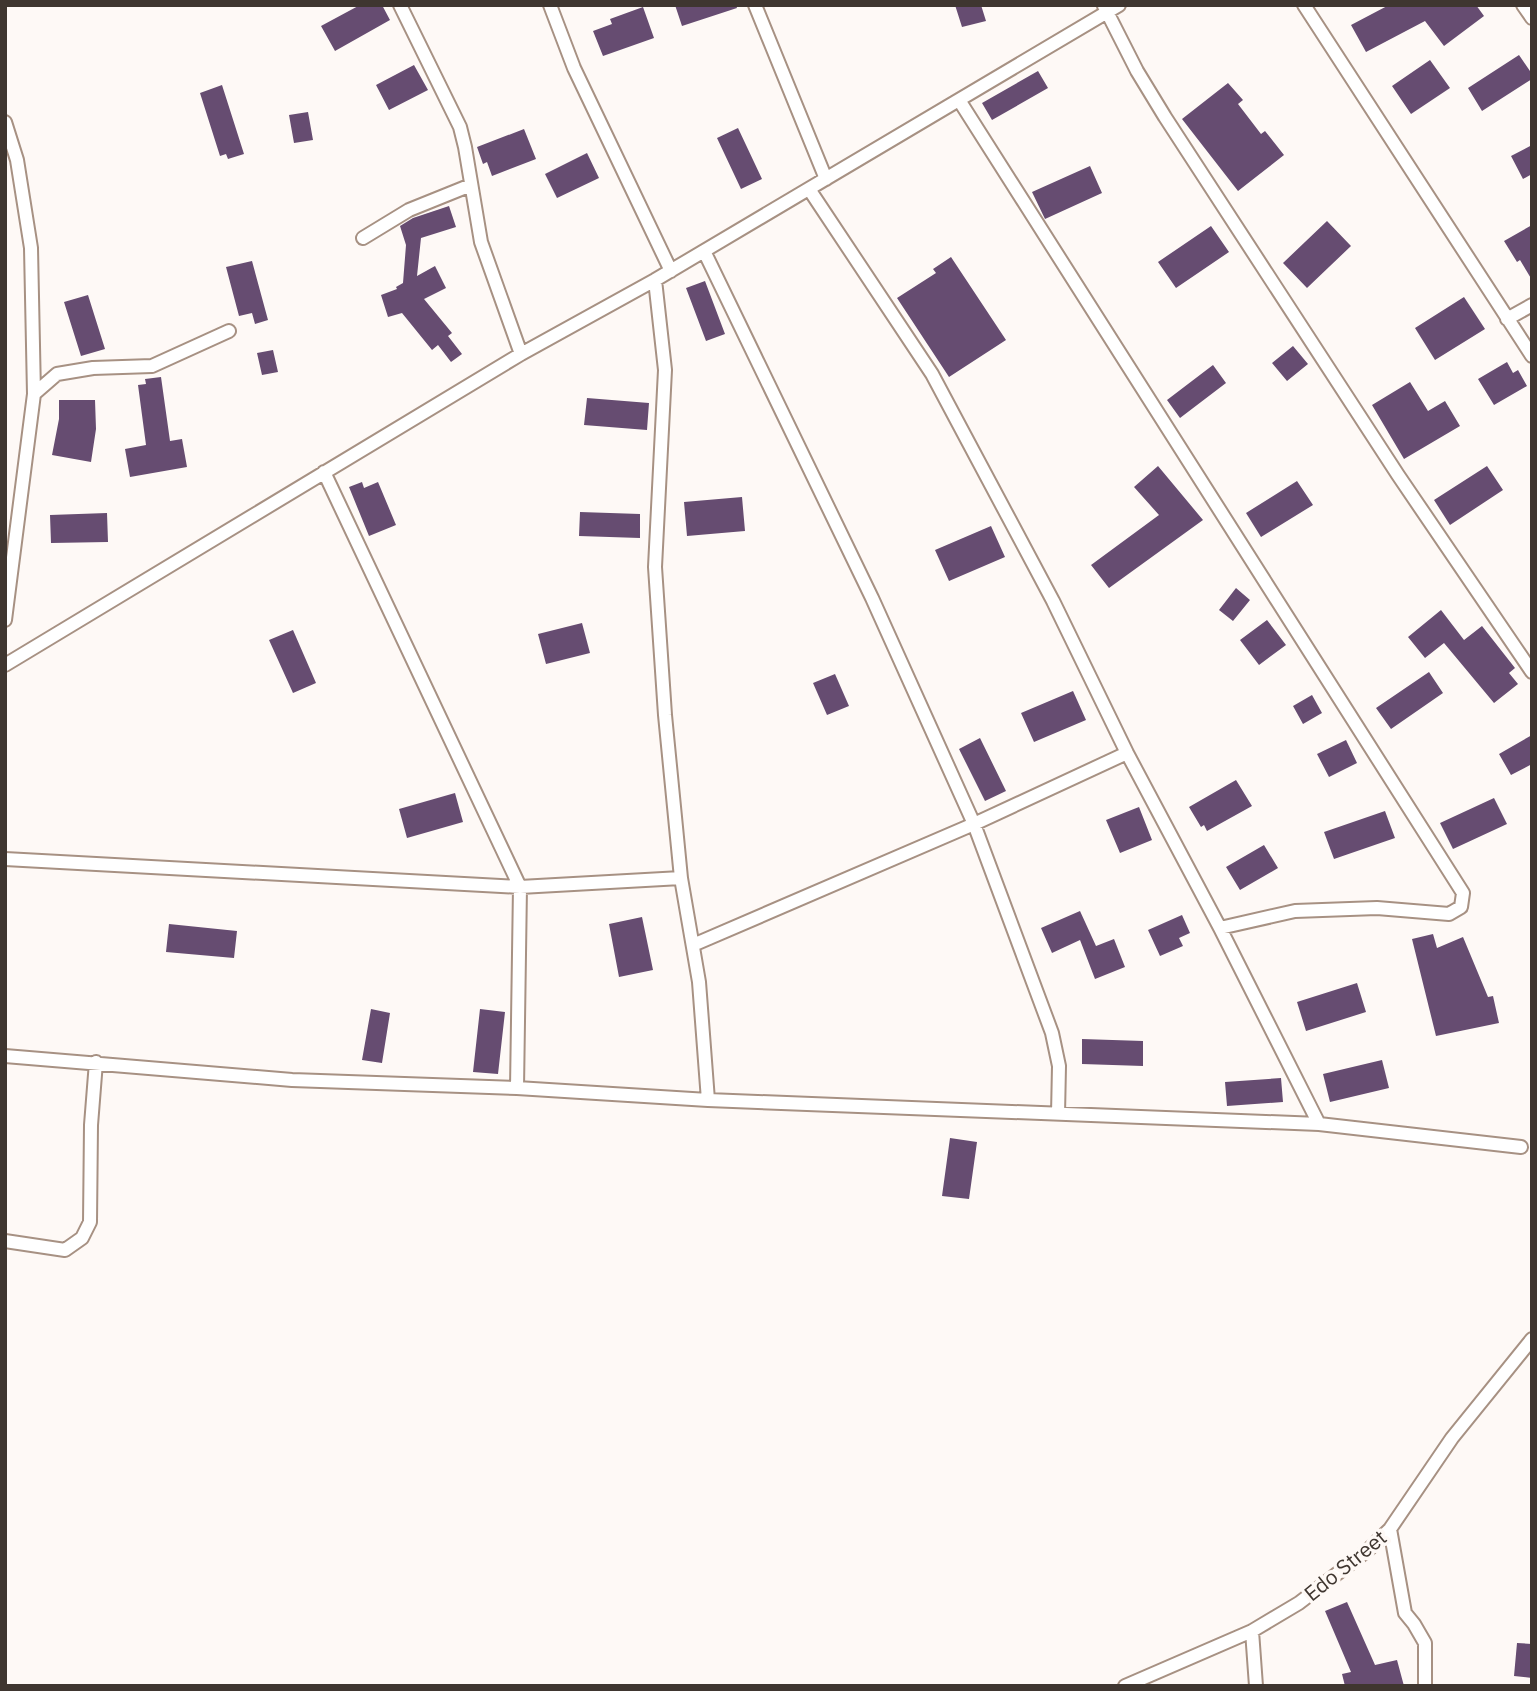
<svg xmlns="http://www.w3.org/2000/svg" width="1537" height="1691" viewBox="0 0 1537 1691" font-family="'IBM Plex Sans',sans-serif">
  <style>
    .building { fill: #664c71 }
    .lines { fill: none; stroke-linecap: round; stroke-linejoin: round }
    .street-casing { stroke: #a79183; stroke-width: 16 }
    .street { stroke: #fff; stroke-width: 12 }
    .labels { text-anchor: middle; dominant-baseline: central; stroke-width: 7; stroke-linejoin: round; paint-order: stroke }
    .street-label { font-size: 21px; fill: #3f3630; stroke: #fef9f6 }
  </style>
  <rect width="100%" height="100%" fill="#fef9f6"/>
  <path class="building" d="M360 5H382L390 20 335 51 321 26Z
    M675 5H736L737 8 682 26Z
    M955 5H981L986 21 962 27Z
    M1389 5H1476L1484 16 1444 46 1425 21 1366 52 1351 25Z
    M643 7 654 38 603 56 593 31 612 24 610 19Z
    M1519 55 1532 74V79L1482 111 1468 88Z
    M1430 60 1450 88 1411 114 1392 86Z
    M414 65 428 90 389 110 376 85Z
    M1038 71 1048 88 992 120 982 103Z
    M1228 83 1243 100 1238 104 1261 134 1265 131 1284 155 1238 191 1182 119Z
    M222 85 244 154 228 159 226 154 220 156 200 93Z
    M308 112 313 140 294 143 289 115Z
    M738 128 762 179 741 189 717 138Z
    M524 129 536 159 492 176 487 162 483 164 477 147Z
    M1532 145V174L1523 179 1511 156Z
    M587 153 599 178 557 198 545 174Z
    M1090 166 1102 193 1045 219 1032 192Z
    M449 206 456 227 421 238 417 276 435 266 446 288 424 299 452 333 448 336 462 354 451 362 438 345 432 350 402 313 388 317 381 295 397 289 396 287 403 283 406 245 400 226 413 218Z
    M1327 221 1351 246 1307 288 1283 263Z
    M1532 225V280L1520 260 1517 262 1504 241Z
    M1211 226 1229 252 1176 288 1158 262Z
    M951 257 1006 340 949 377 897 298 936 273 933 269Z
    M252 261 268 320 255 324 252 313 239 316 226 267Z
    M705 281 725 334 706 341 686 288Z
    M88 295 105 349 81 356 64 302Z
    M1464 297 1485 329 1435 360 1415 328Z
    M1293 346 1308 364 1287 381 1272 363Z
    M273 350 278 372 262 375 257 353Z
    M1507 362 1513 373 1518 370 1527 386 1494 405 1478 379Z
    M1213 365 1226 383 1180 418 1167 400Z
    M161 377 170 441 182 439 187 467 130 477 125 449 146 445 138 385 146 384 145 379Z
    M1410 382 1428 411 1445 401 1460 426 1404 459 1372 405Z
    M587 398 649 403 647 430 584 425Z
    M59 400H95L96 429 91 462 52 455 59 419Z
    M1158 466 1203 520 1109 588 1091 565 1159 515 1134 487Z
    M1487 466 1503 490 1450 525 1434 500Z
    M1297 481 1313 505 1261 537 1246 513Z
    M362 482 364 488 378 482 396 525 369 536 349 487Z
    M742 497 745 531 687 536 684 502Z
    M580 512 640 514V538L579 536Z
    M107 513 108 542 51 543 50 515Z
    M991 526 1005 557 949 581 935 550Z
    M1236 588 1250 600 1233 621 1219 610Z
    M1441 610 1464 640 1482 626 1515 668 1509 673 1518 684 1494 703 1444 643 1425 658 1408 637Z
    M1267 620 1286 645 1259 665 1240 640Z
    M582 623 590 653 546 664 538 634Z
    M293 630 316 683 293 693 269 640Z
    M1429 672 1443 693 1391 729 1376 708Z
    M835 674 849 706 827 715 813 683Z
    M1073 691 1086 720 1034 742 1021 713Z
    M1312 695 1322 713 1303 724 1293 706Z
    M1532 735V764L1511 775 1499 754Z
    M980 738 1006 791 985 801 959 749Z
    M1346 740 1357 763 1329 777 1317 754Z
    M1236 780 1252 806 1207 831 1204 825 1201 827 1189 807Z
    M455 793 463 822 407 838 399 809Z
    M1494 798 1507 824 1453 849 1440 823Z
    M1139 807 1152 840 1120 853 1106 820Z
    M1385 811 1395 838 1334 859 1324 832Z
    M1264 845 1278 868 1240 890 1226 867Z
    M1080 911 1096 946 1114 939 1125 967 1095 979 1080 940 1052 953 1041 928Z
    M1182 915 1190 933 1179 938 1183 946 1160 956 1148 930Z
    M642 917 653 970 619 977 609 924Z
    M169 924 237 931 234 958 166 952Z
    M1433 934 1437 948 1463 937 1488 997 1493 996 1499 1023 1436 1036 1412 939Z
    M1357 983 1366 1012 1306 1031 1297 1002Z
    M371 1009 390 1013 382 1063 362 1060Z
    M480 1009 505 1012 498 1074 473 1072Z
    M1082 1039 1143 1041V1066L1082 1064Z
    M1382 1060 1389 1088 1330 1102 1323 1074Z
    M1281 1078 1283 1102 1227 1106 1225 1082Z
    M950 1138 977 1142 969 1199 942 1196Z
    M1347 1602 1375 1665 1397 1660 1404 1686H1345L1342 1674 1351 1672 1325 1611Z
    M1517 1643 1532 1644V1678L1514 1676Z"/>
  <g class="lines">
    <defs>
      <path id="street" d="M400 5 460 127 465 147 481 242 521 354
        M550 5 574 68 671 271
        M755 5 826 179
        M1304 5 1532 356
        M1523 5 1532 18
        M1104 6 1137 71 1165 117 1398 475 1532 672
        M959 100 1463 893 1461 907 1449 914 1377 908 1295 911 1220 928
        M5 122 17 160 31 248 34 394 5 620
        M809 189 932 374 1053 601 1127 753 1220 928 1319 1124
        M363 238 409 210 471 185
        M704 251 872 598 974 824 1052 1033 1059 1066 1058 1114
        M655 280 665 370 655 567 665 715 681 878 699 982 708 1100
        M1507 319 1532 305
        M34 394 57 374 93 368 152 366 229 331
        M324 472 520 887 517 1088
        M5 665 521 354 655 280 1119 5
        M5 859 520 887 681 878
        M693 945 974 824 1127 753
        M5 1056 292 1080 517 1088 708 1100 1319 1124 1521 1147
        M5 1241 65 1250 82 1238 90 1222 91 1125 96 1062
        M1390 1529 1405 1613 1414 1624 1425 1643V1686
        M1252 1631 1256 1686
        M1125 1686 1252 1631 1299 1603 1368 1550 1390 1529 1452 1438 1532 1339"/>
    </defs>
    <use href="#street" class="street-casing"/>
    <use href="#street" class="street"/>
  </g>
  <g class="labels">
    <g class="street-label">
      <text transform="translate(1345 1565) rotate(-39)">Edo Street</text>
    </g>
  </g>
  <rect width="1537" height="1691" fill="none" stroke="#3f3630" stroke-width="14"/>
</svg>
